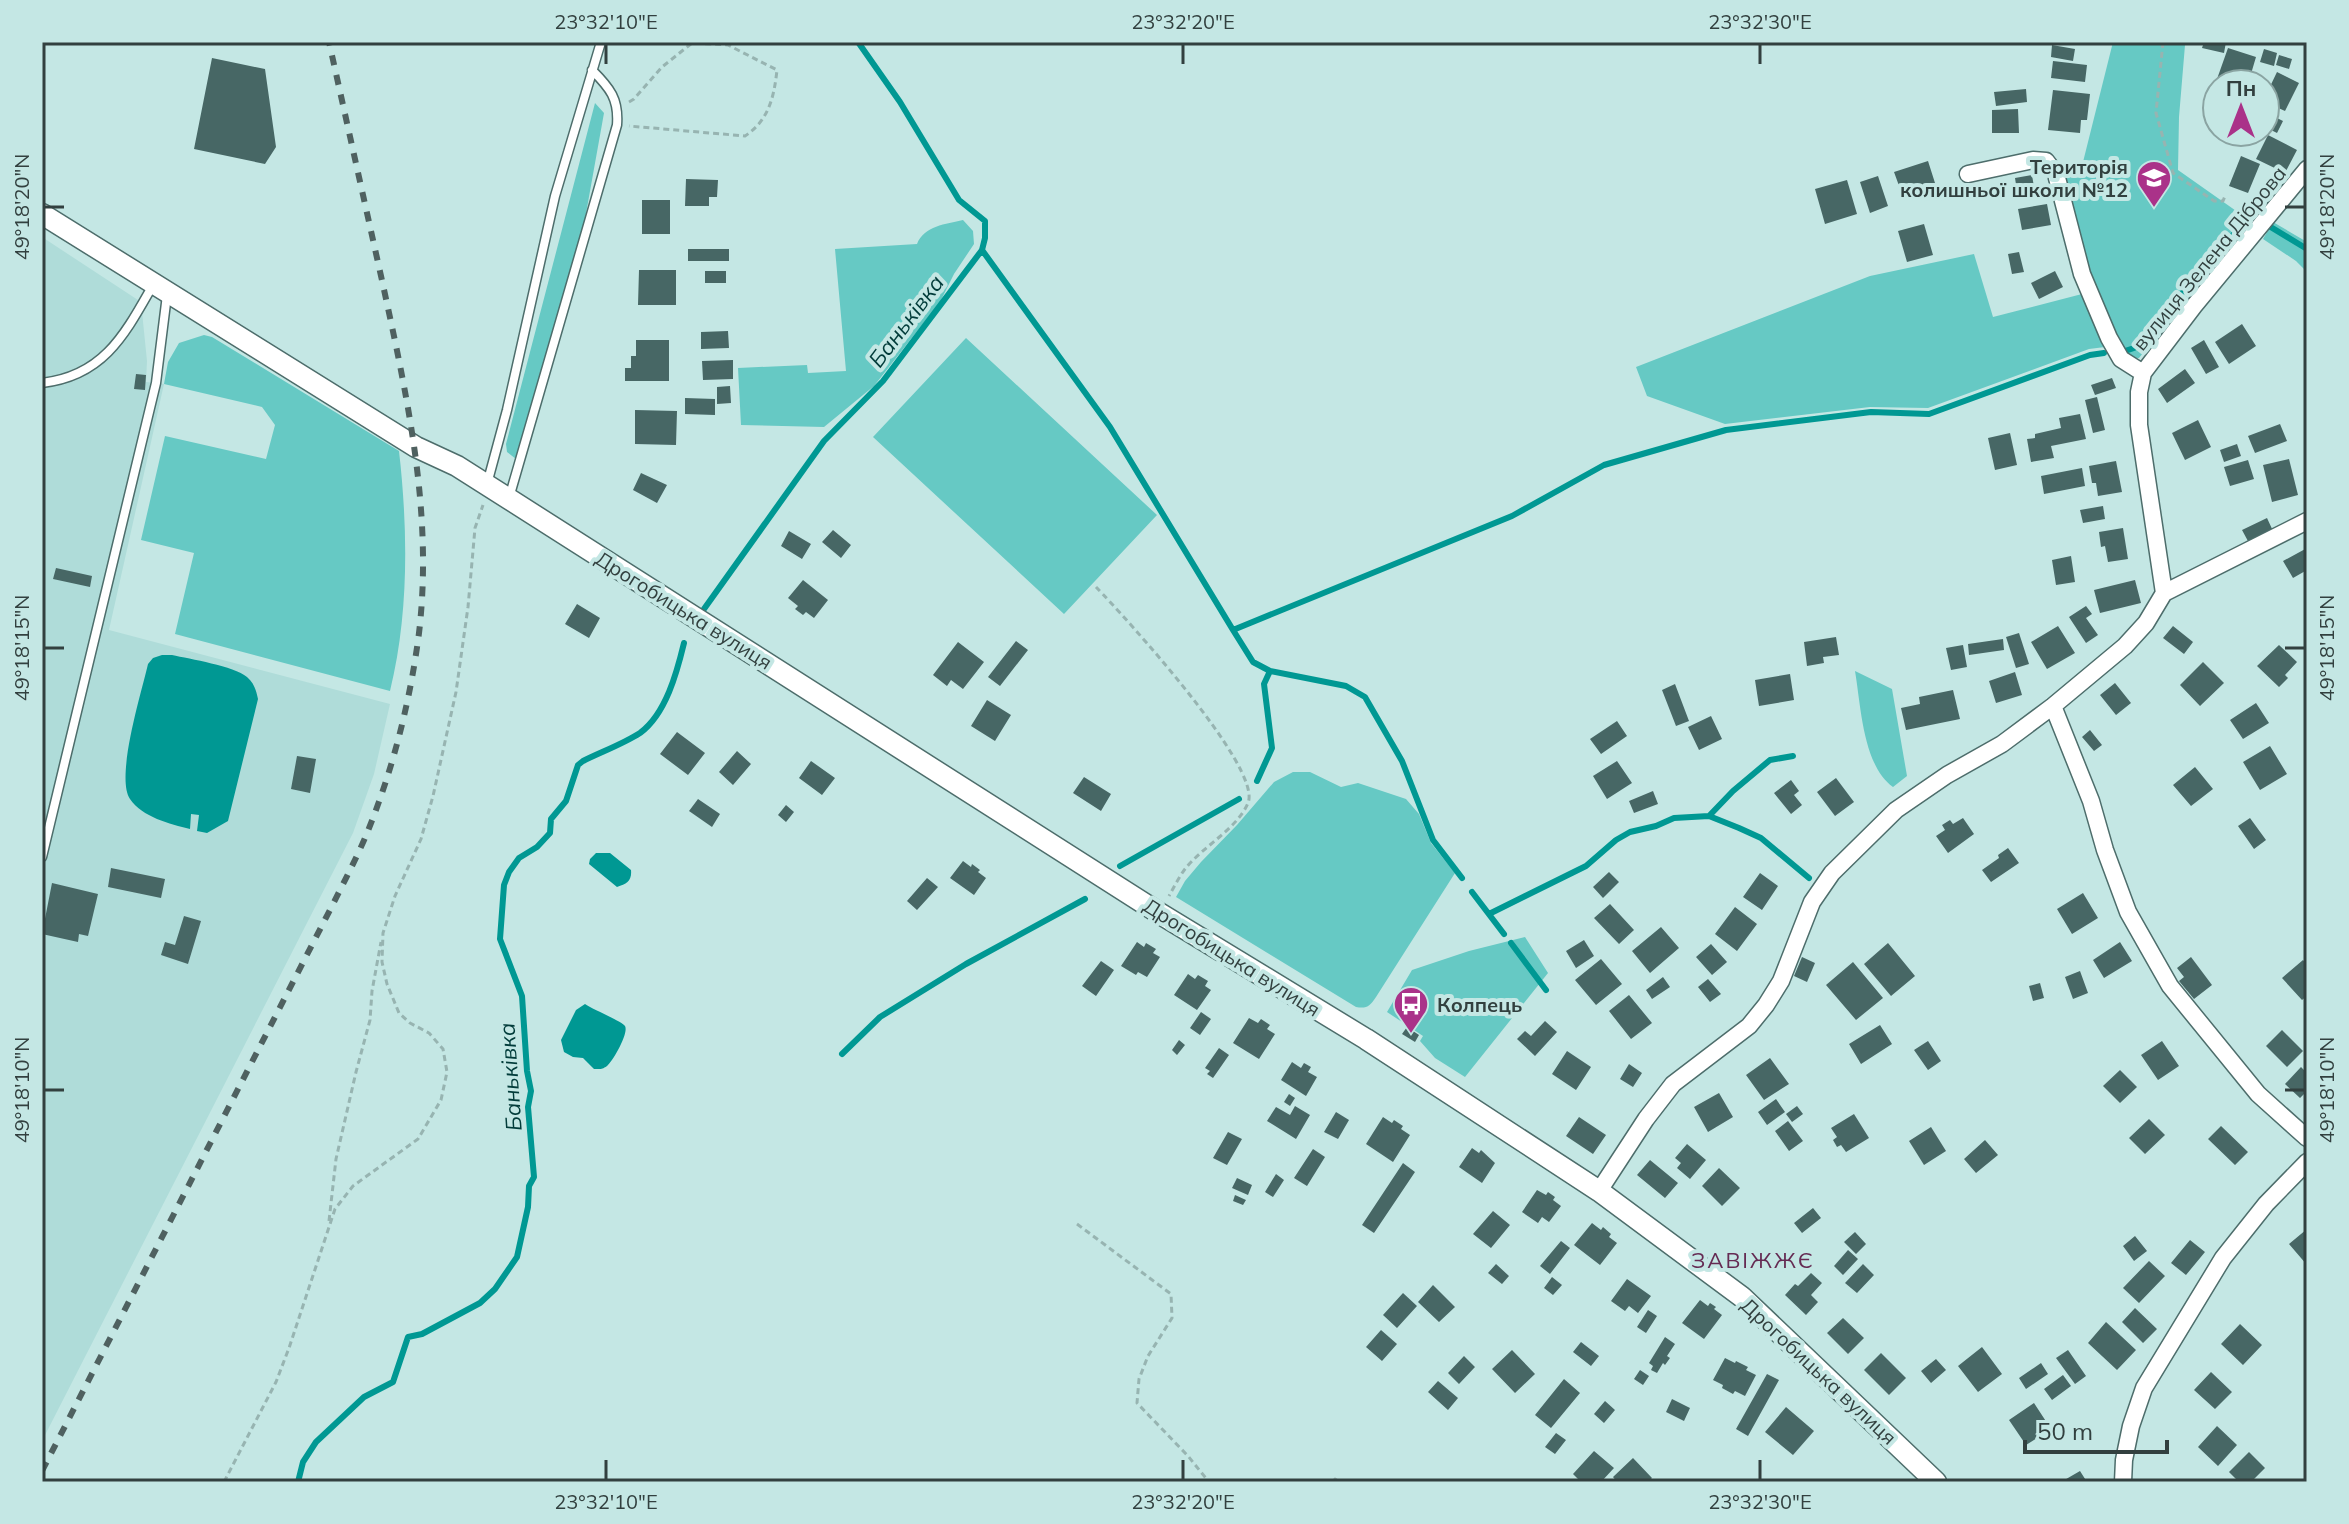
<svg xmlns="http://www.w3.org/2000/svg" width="2349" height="1524" viewBox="0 0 2349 1524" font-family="Mulish,sans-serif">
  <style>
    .built { fill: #afdcd9 }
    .green { fill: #66c9c4 }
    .water { fill: #009893 }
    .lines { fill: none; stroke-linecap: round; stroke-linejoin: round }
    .stream { stroke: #009893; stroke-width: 6 }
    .building { fill: #476765 }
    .service-casing { stroke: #4d6d6b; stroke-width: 11 }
    .minor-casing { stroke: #4d6d6b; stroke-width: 19 }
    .tertiary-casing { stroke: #4d6d6b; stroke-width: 23 }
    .path { stroke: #97b4b1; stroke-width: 3; stroke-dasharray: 6 4; stroke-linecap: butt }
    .service { stroke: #fff; stroke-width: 8 }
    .minor { stroke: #fff; stroke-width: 16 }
    .tertiary { stroke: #fff; stroke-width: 20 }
    .rail { stroke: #4f6160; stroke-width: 6; stroke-dasharray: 10 10; stroke-linecap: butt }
    .ticks { fill: none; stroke: #32403f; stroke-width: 3 }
    .labels { text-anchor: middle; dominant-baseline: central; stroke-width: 8; stroke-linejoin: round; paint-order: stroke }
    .poi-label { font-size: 20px; font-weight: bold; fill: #32403f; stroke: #c4e7e4; text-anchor: end }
    .street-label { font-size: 20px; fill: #32403f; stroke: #c4e7e4 }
    .water-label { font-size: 22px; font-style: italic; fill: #023c3a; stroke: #c4e7e4 }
    .neighbourhood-label { font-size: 22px; letter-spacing: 2px; fill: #652b53; stroke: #c4e7e4 }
    .neatline { fill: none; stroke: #32403f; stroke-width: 3 }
    .ticks-label { font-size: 20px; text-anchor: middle; fill: #32403f }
  </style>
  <rect width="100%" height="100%" fill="#c4e7e4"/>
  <path class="built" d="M42 237 141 302 147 361 146 382 164 384 109 630 390 704 374 774 353 833 42 1441Z"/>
  <path class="green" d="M2113 42H2170L2185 45 2179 117 2178 170 2249 220 2139 358H2130L2117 335 2090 271 2064 169 2081 170Z
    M595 103 604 113 585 219 521 455 516 459 507 452 506 444Z
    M963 220 973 231 974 244 954 274 940 302 874 386 824 427 741 425 738 368 807 365 808 373 846 371 835 249 917 244C924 226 946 224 963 220Z
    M2273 222 2307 242V272L2296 261 2263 239Z
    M1974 254 1993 317 2082 294 2105 347 2089 349 1928 408 1870 407 1725 424 1647 396 1636 367 1870 276Z
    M204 335 212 337 399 451C408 530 409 614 390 691L175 634 194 553 141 540 165 436 266 459 275 425 262 407 164 384 168 362 179 343Z
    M966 338 1157 515 1064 614 873 437Z
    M1855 671 1892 689 1907 776 1893 787C1863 766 1861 706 1855 671Z
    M1293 772H1310L1341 787 1358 783 1406 799 1419 814 1431 843 1455 873 1376 997C1370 1006 1367 1009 1356 1007L1176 897 1185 881 1201 862 1237 825 1274 782Z
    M1525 937 1548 973 1465 1077 1435 1058 1420 1041 1423 1036 1387 1012 1412 970 1469 951Z"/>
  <path class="water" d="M162 655H172C190 659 234 666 247 677 254 683 256 690 258 699L228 821 207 833 197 831 199 815 191 814 190 829C170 824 142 817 130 799 115 777 142 691 148 664L153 658Z
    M596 853H610L631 870C632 881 627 884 617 887L589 864 590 859Z
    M585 1004C592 1009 623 1022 625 1026 629 1033 613 1061 607 1066 601 1070 601 1069 594 1069L583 1058 573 1057 564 1052 561 1040 576 1010Z"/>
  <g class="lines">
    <path class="stream" d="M2269 226 2307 249
      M982 250 1110 427 1233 630 1512 516 1604 465 1726 430 1871 412 1929 414 2090 355 2104 353
      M2122 352 2134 348 2234 234
      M704 609 824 441 883 381 982 250 985 238V221L959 200 900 102 858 42
      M1233 630 1253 662 1270 671 1346 686 1365 697 1402 761 1433 840 1462 878
      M1257 781 1272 748 1264 684 1270 671
      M1709 816 1733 791 1770 760 1793 756
      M1120 866 1239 799
      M1472 892 1504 934
      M1489 914 1586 866 1616 840 1630 832 1656 826 1674 818 1709 816 1739 828 1761 838 1809 878
      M1511 943 1546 990
      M842 1054 880 1017 966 964 1085 899
      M298 1482 303 1462 316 1442 364 1397 393 1382 408 1337 422 1334 480 1303 495 1289 517 1257 528 1207 529 1186 534 1177 528 1107 531 1091 527 1071 522 996 500 939 504 885 509 872 519 858 537 847 550 833 551 819 566 801 578 765 583 761C601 752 623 744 640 733 666 714 677 672 684 643"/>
  </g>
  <path class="building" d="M2204 42H2226L2224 53 2202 48Z
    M2052 45 2075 49 2073 61 2051 57Z
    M2228 48 2256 57 2248 84H2231L2217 79Z
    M2264 49 2277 53 2274 66 2260 62Z
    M2279 55 2292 59 2289 69 2276 65Z
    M212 58 265 69 276 147 265 164 194 149Z
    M2053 61 2087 65 2085 82 2051 78Z
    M2277 72 2299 83 2285 111 2265 102V97Z
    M2026 89 2027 102 1996 106 1994 92Z
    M2053 90 2090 94 2087 120H2081L2080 133 2048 130Z
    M2217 100V125L2208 122Z
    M2018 109 2019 133H1992V110Z
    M2265 112 2283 121 2277 133 2265 127Z
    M2268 135 2297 150 2285 173 2256 159Z
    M2241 156 2260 164 2248 193 2229 186Z
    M1928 161 1935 183 1902 194 1894 172Z
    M2032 175 2034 187 2017 191 2015 178Z
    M1878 176 1888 206 1870 213 1860 182Z
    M686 179 718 180 717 197H709V206H685Z
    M1847 180 1857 214 1825 224 1815 189Z
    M642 200H670V234H642Z
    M2047 204 2051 225 2022 230 2018 209Z
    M1924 224 1933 255 1907 262 1898 231Z
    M688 249H729V261H688Z
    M2019 252 2024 272 2012 274 2008 254Z
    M639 270H676V305H638Z
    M705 271H726V283H705Z
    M2055 271 2063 287 2039 299 2031 283Z
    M2242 324 2256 346 2229 364 2215 342Z
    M728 331 729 348 701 349V332Z
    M636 340H669V381H625V368H631V356H636Z
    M2204 340 2219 367 2206 374 2191 348Z
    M733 360V379L703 380 702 361Z
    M2185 369 2195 383 2167 403 2158 389Z
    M136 374 146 375 145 390 134 389Z
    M2112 378 2116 388 2095 395 2091 385Z
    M730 386 731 403 717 404V387Z
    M2097 397 2105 430 2093 433 2085 400Z
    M685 398 715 399V415L685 414Z
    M635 410 677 411 676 445 635 444Z
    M2080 414 2086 439 2051 446 2054 458 2031 462 2027 439 2035 438V434L2061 428 2059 418Z
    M2198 420 2211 447 2185 460 2172 433Z
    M2280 424 2287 441 2255 453 2248 436Z
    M2010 433 2017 465 1995 470 1988 438Z
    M2237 444 2241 456 2224 462 2220 450Z
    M2289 459 2298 495 2272 502 2263 465Z
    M2248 460 2254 479 2230 486 2224 467Z
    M2116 461 2122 492 2098 496 2096 483H2092L2089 466Z
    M2082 468 2085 486 2044 494 2041 476Z
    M641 473 667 485 657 503 633 490Z
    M2103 506 2105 519 2083 523 2080 510Z
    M2267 518 2273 531 2249 543 2242 530Z
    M2123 528 2128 559 2108 562 2105 546 2101 547 2099 532Z
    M833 530 851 545 841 558 822 542Z
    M789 531 811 544 802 559 781 546Z
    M2307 548V570L2293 578 2283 561Z
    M2071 556 2075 582 2056 585 2052 560Z
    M56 568 92 576 90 587 53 579Z
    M803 580 828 600 814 618 806 612 803 615 795 609 798 606 788 598Z
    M2135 580 2141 603 2100 613 2094 590Z
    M577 604 600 618 589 638 565 624Z
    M2086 606 2092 614 2086 618 2098 635 2086 643 2069 617Z
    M2058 626 2075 653 2047 669 2031 642Z
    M2173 626 2193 642 2184 654 2163 638Z
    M2019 633 2029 664 2016 668 2006 637Z
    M1836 637 1839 655 1823 657 1824 663 1807 666 1804 642Z
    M2003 639 2004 650 1969 655 1968 644Z
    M1016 641 1028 650 1000 686 988 677Z
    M958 642 984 662 963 689 951 680 947 686 933 675Z
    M1963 645 1967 667 1951 670 1946 648Z
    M2279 645 2297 662 2285 675 2288 678 2279 687 2257 666Z
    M2203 662 2224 683 2200 706 2180 685Z
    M2015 672 2022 695 1996 703 1989 681Z
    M1790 674 1794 700 1759 706 1755 680Z
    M2115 683 2131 703 2116 715 2100 695Z
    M1675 684 1689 721 1676 726 1662 690Z
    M1953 690 1960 719 1906 730 1901 708 1920 704 1919 697Z
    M987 700 1011 715 995 741 971 726Z
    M2256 703 2269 723 2243 739 2230 720Z
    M1711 716 1722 739 1699 750 1688 727Z
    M1617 721 1627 736 1601 754 1590 739Z
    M2090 730 2102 745 2094 751 2082 737Z
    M677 732 705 753 688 775 660 754Z
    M2270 746 2287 774 2260 790 2243 762Z
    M737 751 751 764 733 785 719 772Z
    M297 756 316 759 310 793 291 789Z
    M811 761 835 778 822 795 799 778Z
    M1617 761 1632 783 1607 799 1593 776Z
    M2195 767 2213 789 2191 806 2173 785Z
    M1084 777 1111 794 1101 811 1073 793Z
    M1836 778 1854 802 1835 816 1817 792Z
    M1791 780 1799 791 1794 795 1802 805 1791 814 1774 793Z
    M1653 791 1658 804 1634 813 1629 801Z
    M698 799 720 814 712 827 689 811Z
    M786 805 794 812 786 822 778 815Z
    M1963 818 1974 834 1948 853 1936 836 1945 830 1942 825 1950 820 1953 824Z
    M2250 818 2266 840 2254 849 2238 826Z
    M2008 848 2019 863 1991 882 1982 870 1999 858 1998 855Z
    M963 861 971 867 972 864 980 870 978 872 986 878 974 895 950 878Z
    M111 868 165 879 161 898 108 887Z
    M1609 872 1619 882 1603 898 1593 887Z
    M1760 873 1778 886 1762 910 1743 897Z
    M927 878 938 887 917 910 907 901Z
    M52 883 98 894 88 936 79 934 78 942 42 934Z
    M2083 893 2098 918 2072 934 2057 909Z
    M1610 904 1634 930 1619 944 1594 918Z
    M1735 907 1757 924 1737 951 1715 934Z
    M184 916 201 921 188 964 161 955 165 942 175 945Z
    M1661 927 1679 948 1650 973 1632 951Z
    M1584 940 1594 956 1576 968 1566 951Z
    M1137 942 1144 947 1146 943 1156 949 1153 953 1160 957 1147 977 1138 972 1136 975 1121 966Z
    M2120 942 2132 961 2104 978 2093 960Z
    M1888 943 1915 976 1891 996 1864 964Z
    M1711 944 1727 962 1712 975 1696 957Z
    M1802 957 1815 963 1807 982 1794 976Z
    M2191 957 2212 985 2194 999 2179 981 2184 977 2177 968Z
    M1601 959 1622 984 1596 1005 1575 980Z
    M2303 960 2307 965V996L2302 1000 2282 978Z
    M1101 961 1114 970 1096 996 1082 986Z
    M1853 962 1883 998 1856 1020 1826 985Z
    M2080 971 2088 993 2073 999 2065 977Z
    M1188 974 1195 979 1198 975 1208 981 1205 986 1211 990 1197 1010 1174 995Z
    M1663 977 1670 987 1652 999 1646 990Z
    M1708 979 1721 994 1710 1002 1698 987Z
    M2040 983 2044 998 2033 1001 2029 986Z
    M1629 995 1652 1023 1631 1039 1609 1011Z
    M1201 1012 1211 1019 1200 1035 1190 1028Z
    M1249 1018 1258 1023 1261 1019 1270 1025 1267 1029 1275 1034 1259 1059 1233 1043Z
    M1545 1021 1557 1032 1535 1056 1517 1039 1525 1031 1531 1036Z
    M1880 1025 1892 1044 1861 1064 1849 1044Z
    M1407 1027 1419 1035 1415 1042 1402 1034Z
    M2282 1030 2303 1051 2287 1067 2266 1046Z
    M1179 1040 1185 1045 1177 1055 1172 1050Z
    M1928 1041 1941 1061 1928 1070 1914 1050Z
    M2162 1041 2179 1066 2158 1080 2141 1055Z
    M1219 1048 1229 1055 1213 1078 1207 1074 1210 1071 1205 1068Z
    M1567 1051 1591 1067 1576 1090 1552 1074Z
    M1770 1058 1789 1084 1764 1100 1746 1075Z
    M1292 1062 1301 1068 1304 1063 1311 1067 1308 1072 1317 1077 1306 1096 1281 1080Z
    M1629 1064 1642 1073 1633 1087 1620 1079Z
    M2301 1067 2307 1073V1091L2300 1098 2285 1084Z
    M2120 1070 2137 1087 2120 1103 2103 1086Z
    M1719 1093 1733 1117 1708 1132 1694 1107Z
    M1289 1094 1295 1098 1290 1106 1284 1102Z
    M1776 1099 1785 1112 1767 1125 1758 1112Z
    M1295 1106 1310 1115 1296 1139 1267 1121 1276 1107 1290 1115Z
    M1797 1106 1803 1114 1792 1122 1786 1114Z
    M1336 1112 1349 1120 1338 1139 1324 1132Z
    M1854 1114 1869 1138 1846 1152 1841 1145 1837 1147 1833 1140 1837 1137 1831 1128Z
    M1383 1117 1392 1123 1394 1120 1403 1126 1401 1129 1410 1135 1393 1162 1366 1144Z
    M1579 1117 1606 1135 1593 1154 1566 1136Z
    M2149 1119 2165 1135 2145 1154 2129 1138Z
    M1788 1121 1803 1141 1789 1151 1775 1131Z
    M2221 1126 2248 1152 2235 1165 2208 1139Z
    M1931 1127 1946 1151 1924 1165 1909 1141Z
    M1228 1132 1242 1139 1227 1165 1213 1158Z
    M1985 1140 1998 1155 1976 1173 1964 1159Z
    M1687 1144 1706 1160 1690 1179 1677 1168 1681 1163 1675 1158Z
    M1472 1148 1479 1153 1481 1150 1495 1163 1482 1183 1459 1167Z
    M1313 1149 1325 1157 1307 1186 1294 1178Z
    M1650 1160 1678 1183 1665 1198 1637 1175Z
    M1403 1163 1415 1172 1374 1233 1362 1225Z
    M1719 1168 1740 1188 1722 1206 1702 1186Z
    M1276 1174 1284 1180 1273 1197 1265 1192Z
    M1237 1178 1252 1185 1248 1195 1232 1188Z
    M1537 1190 1546 1195 1548 1192 1555 1197 1553 1200 1561 1206 1549 1222 1542 1217 1538 1223 1522 1212Z
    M1235 1195 1246 1200 1243 1205 1233 1201Z
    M1813 1208 1821 1218 1802 1233 1794 1223Z
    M1493 1211 1510 1225 1491 1248 1473 1234Z
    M1592 1223 1601 1230 1603 1227 1611 1234 1609 1237 1617 1243 1600 1265 1574 1245Z
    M2307 1229V1265L2289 1244Z
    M1855 1232 1866 1244 1856 1254 1844 1242Z
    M2135 1236 2147 1251 2134 1261 2123 1246Z
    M2190 1240 2205 1252 2186 1275 2171 1263Z
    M1561 1241 1570 1248 1550 1274 1540 1266Z
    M1848 1250 1858 1259 1843 1275 1834 1266Z
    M2149 1261 2165 1276 2139 1303 2123 1288Z
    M1496 1264 1509 1276 1502 1284 1488 1273Z
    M1863 1264 1874 1275 1857 1293 1845 1283Z
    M1811 1273 1822 1283 1811 1295 1818 1302 1806 1315 1785 1295 1795 1284 1798 1286Z
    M1552 1277 1562 1285 1553 1295 1544 1288Z
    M1627 1279 1651 1296 1638 1313 1629 1306 1625 1311 1611 1301Z
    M1433 1285 1455 1307 1439 1322 1418 1302Z
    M1403 1293 1417 1306 1397 1328 1383 1315Z
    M1700 1300 1708 1306 1710 1303 1716 1307 1714 1309 1722 1315 1704 1339 1682 1323Z
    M2135 1308 2157 1329 2143 1343 2122 1322Z
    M1648 1310 1657 1316 1646 1333 1637 1327Z
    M1843 1318 1864 1338 1848 1354 1827 1333Z
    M2106 1322 2136 1350 2117 1370 2088 1343Z
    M2240 1324 2262 1345 2243 1365 2221 1344Z
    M1381 1330 1397 1344 1382 1361 1366 1347Z
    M1665 1337 1675 1344 1667 1356 1670 1358 1665 1365 1663 1363 1657 1373 1651 1370 1653 1366 1649 1363Z
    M1581 1342 1599 1356 1591 1366 1573 1352Z
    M1982 1347 2002 1374 1978 1392 1958 1366Z
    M1512 1350 1535 1374 1515 1393 1492 1369Z
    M2068 1350 2086 1376 2075 1384 2056 1358Z
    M1881 1353 1906 1378 1889 1395 1864 1370Z
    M1464 1356 1475 1367 1459 1384 1448 1373Z
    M1725 1358 1735 1363 1736 1361 1748 1367 1746 1370 1756 1375 1745 1396 1735 1391 1733 1394 1722 1388 1723 1385 1713 1380Z
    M1936 1359 1946 1370 1931 1383 1921 1371Z
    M2041 1363 2048 1374 2026 1389 2019 1378Z
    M1640 1370 1649 1376 1643 1385 1634 1379Z
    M2211 1372 2232 1392 2215 1409 2194 1390Z
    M1767 1374 1779 1380 1748 1436 1736 1429Z
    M2063 1375 2071 1386 2052 1400 2044 1389Z
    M1564 1379 1580 1393 1551 1428 1535 1415Z
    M1438 1381 1458 1398 1448 1410 1428 1392Z
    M1672 1399 1690 1408 1684 1421 1666 1412Z
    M1605 1401 1615 1410 1604 1423 1594 1414Z
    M2034 1403 2051 1429 2026 1445 2009 1420Z
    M1786 1407 1814 1431 1793 1455 1765 1432Z
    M2217 1426 2237 1445 2218 1466 2198 1447Z
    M1556 1433 1566 1440 1555 1454 1545 1447Z
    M1594 1451 1614 1468 1601 1482H1581L1573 1474Z
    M2249 1452 2265 1468 2251 1482H2239L2229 1472Z
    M1633 1458 1652 1478 1648 1482H1617L1613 1477Z
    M2080 1471 2087 1482H2061Z"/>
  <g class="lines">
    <defs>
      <path id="service" d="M42 383C104 376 125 334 153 285
        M487 484 507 410 555 196 601 42
        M509 498 617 125C619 99 610 88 592 70
        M42 857 156 383 167 295"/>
      <path id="minor" d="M1968 174 2033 160 2046 161 2056 174 2082 274 2109 338 2121 359 2143 373
        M2164 593 2307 521
        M2053 706 2091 801 2105 850 2128 912 2170 986 2258 1094 2307 1138
        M1599 1191 1646 1119 1673 1084 1749 1026 1766 1005 1781 981 1812 902 1832 873 1896 810 1947 775 2002 744 2053 706 2125 646 2146 623 2164 593 2139 425V392L2143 373 2194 306 2307 169
        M2123 1482 2124 1460 2131 1426 2144 1388 2223 1258 2266 1204 2307 1162"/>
      <path id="tertiary" d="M42 214 416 447 457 466 509 499 1159 913 1366 1039 1599 1191 1742 1297 1936 1482"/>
    </defs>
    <use href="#service" class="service-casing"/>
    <use href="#minor" class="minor-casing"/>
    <use href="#tertiary" class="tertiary-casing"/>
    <path class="path" d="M2163 42 2156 113 2173 173 2214 201H2223L2225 196
      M629 102 634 99 662 67 692 43 728 45 777 70C774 97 769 120 745 136L629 126
      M1096 587C1124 616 1263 768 1248 803 1237 829 1202 847 1185 869 1179 877 1174 887 1169 896
      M329 1221 336 1159 356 1072 370 1020 372 991 381 942
      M1077 1224 1171 1294 1172 1318 1148 1356 1139 1379 1137 1403 1188 1456 1209 1482
      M224 1482 276 1382 289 1348 335 1209 353 1186 418 1139 441 1100 447 1072 443 1049 429 1033 410 1023 399 1013 387 984 382 962 383 933 395 896 421 839 433 796 456 692 468 607 475 528 483 505
      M1333 1482 1335 1479 1339 1482"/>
    <use href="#service" class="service"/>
    <use href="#minor" class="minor"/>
    <use href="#tertiary" class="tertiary"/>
    <path class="rail" d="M42 1471 333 904C344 882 355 861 365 838 392 773 410 703 419 633 433 515 408 400 383 285 365 204 347 123 329 42"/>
  </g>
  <path class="ticks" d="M606 44V64M1183 44V64M1760 44V64M44 207H64M2285 207H2305M44 648H64M2285 648H2305M44 1090H64M2285 1090H2305M606 1460V1480M1183 1460V1480M1760 1460V1480"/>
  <defs>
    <symbol id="school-pin" viewBox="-11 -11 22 30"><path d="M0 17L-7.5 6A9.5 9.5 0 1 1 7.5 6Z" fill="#aa3289" stroke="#c4e7e4"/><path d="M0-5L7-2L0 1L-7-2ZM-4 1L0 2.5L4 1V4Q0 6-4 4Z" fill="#fff"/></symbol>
    <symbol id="bus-pin" viewBox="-11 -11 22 30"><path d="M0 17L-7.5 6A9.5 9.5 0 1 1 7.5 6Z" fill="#aa3289" stroke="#c4e7e4"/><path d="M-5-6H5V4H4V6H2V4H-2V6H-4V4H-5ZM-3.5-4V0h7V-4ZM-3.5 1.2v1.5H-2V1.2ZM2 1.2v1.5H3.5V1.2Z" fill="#fff"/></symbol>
  </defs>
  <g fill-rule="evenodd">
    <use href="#school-pin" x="2134" y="158" width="40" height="54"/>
    <use href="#bus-pin" x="1391" y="984" width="40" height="54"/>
  </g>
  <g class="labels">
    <g class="poi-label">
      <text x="2128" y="166">Територія<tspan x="2128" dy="23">колишньої школи №12</tspan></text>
      <text x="1437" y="1004" text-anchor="start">Колпець</text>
    </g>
    <g class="street-label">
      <text transform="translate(2209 258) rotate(-51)">вулиця Зелена Діброва</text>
      <text transform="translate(684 610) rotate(32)">Дрогобицька вулиця</text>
      <text transform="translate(1232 957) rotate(32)">Дрогобицька вулиця</text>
      <text transform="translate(1819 1371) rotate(43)">Дрогобицька вулиця</text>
    </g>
    <g class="water-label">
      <text transform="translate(906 321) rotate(-53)">Баньківка</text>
      <text transform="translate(510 1077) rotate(-94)">Баньківка</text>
    </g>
    <g class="neighbourhood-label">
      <text x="1753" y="1260">ЗАВІЖЖЄ</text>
    </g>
  </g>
  <rect width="2349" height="1524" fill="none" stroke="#c4e7e4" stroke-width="88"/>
  <g transform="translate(2241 108)"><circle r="38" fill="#c4e7e4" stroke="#8aa4a2" stroke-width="2"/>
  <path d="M0-6L14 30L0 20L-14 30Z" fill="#aa3289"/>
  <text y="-12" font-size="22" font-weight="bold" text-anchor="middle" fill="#32403f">Пн</text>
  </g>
  <path d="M2025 1440v12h142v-12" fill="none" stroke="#32403f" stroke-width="4"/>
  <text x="2037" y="1440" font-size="24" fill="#32403f" stroke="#c4e7e4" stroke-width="6" paint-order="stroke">50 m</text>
  <rect x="44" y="44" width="2261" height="1436" class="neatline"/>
  <g class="ticks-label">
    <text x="606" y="29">23°32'10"E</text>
    <text x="1183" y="29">23°32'20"E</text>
    <text x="1760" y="29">23°32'30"E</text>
    <text transform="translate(22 207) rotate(-90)" y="7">49°18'20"N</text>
    <text transform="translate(2327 207) rotate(-90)" y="7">49°18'20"N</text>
    <text transform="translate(22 648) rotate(-90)" y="7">49°18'15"N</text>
    <text transform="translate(2327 648) rotate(-90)" y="7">49°18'15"N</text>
    <text transform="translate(22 1090) rotate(-90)" y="7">49°18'10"N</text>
    <text transform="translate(2327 1090) rotate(-90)" y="7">49°18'10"N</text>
    <text x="606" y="1509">23°32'10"E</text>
    <text x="1183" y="1509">23°32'20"E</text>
    <text x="1760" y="1509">23°32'30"E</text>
  </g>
</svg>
